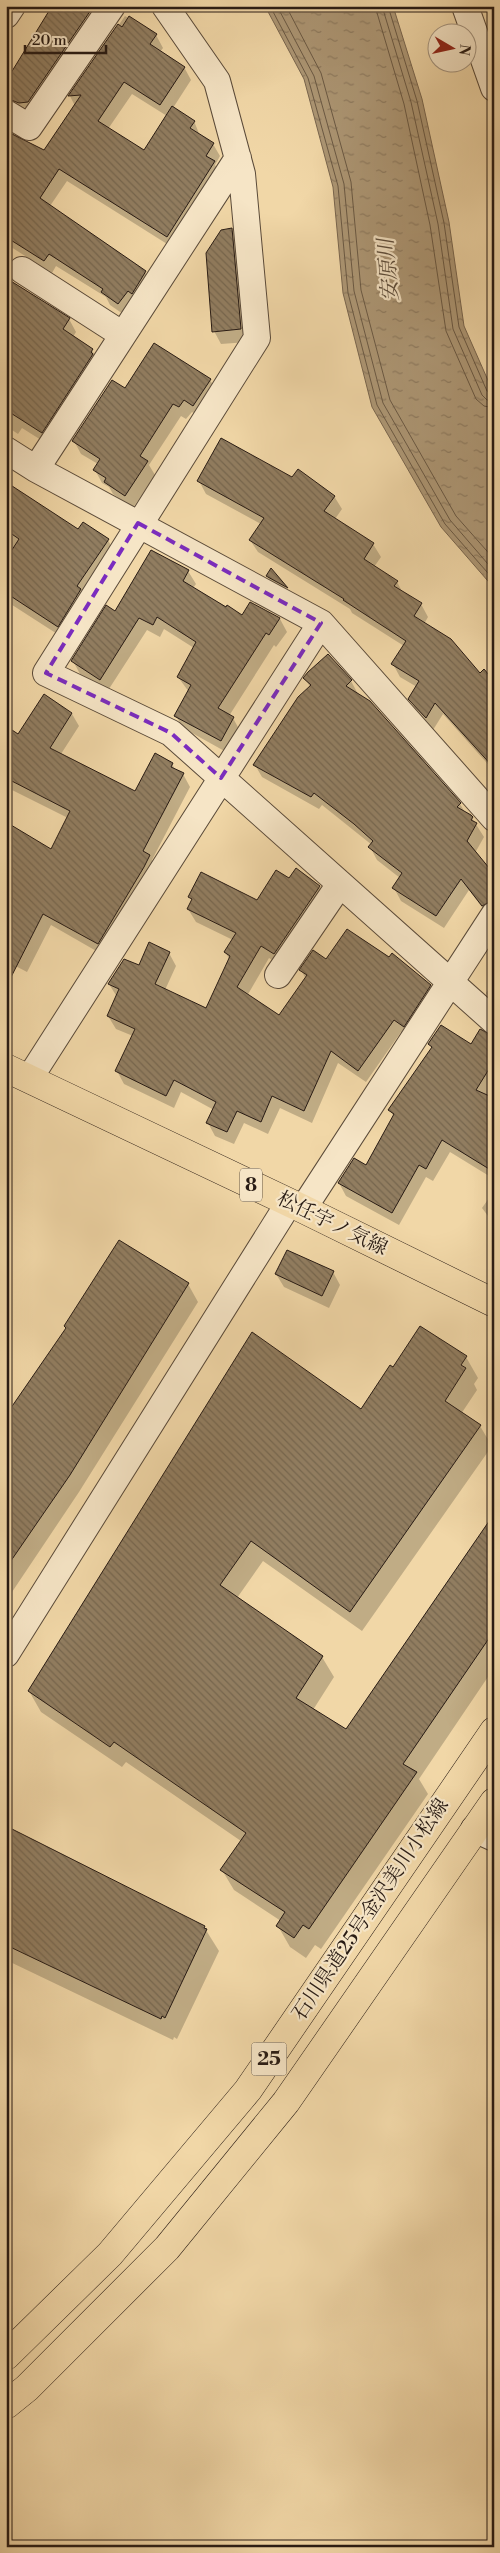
<svg xmlns="http://www.w3.org/2000/svg" width="500" height="2553" viewBox="0 0 500 2553" font-family="'Libre Bodoni','Noto Serif JP',serif">
  <style>
    .water { fill: url(#water-ripples); stroke: #78654e }
    .shadow { fill: #0003; fill-rule: evenodd }
    .lines { fill: none; stroke-linecap: round; stroke-linejoin: round }
    .shore { stroke: #6a5944; stroke-width: 1 }
    .building { fill: url(#building-back-hatch); stroke: #281b14 }
    .minor-casing { stroke: #5a4a39; stroke-width: 28 }
    .major-casing { stroke: #281b14; stroke-width: 29 }
    .minor { stroke: #f6e5c6; stroke-width: 26 }
    .major { stroke: #f1d7a7; stroke-width: 28 }
    .marked { fill: none; stroke: #7b2cbf; stroke-width: 4; stroke-dasharray: 10 6; stroke-linejoin: round }
    .labels { text-anchor: middle; dominant-baseline: central; stroke-width: 4.5; stroke-linejoin: round; paint-order: stroke }
    .shield { fill: #f6e5c6; stroke: #665849; stroke-width: 1 }
    .shield-label { font-size: 19px; font-weight: bold; fill: #281b14 }
    .street-label { font-size: 20px; fill: #281b14; stroke: #f6e5c6 }
    .water-label { font-size: 21px; font-style: italic; fill: #5d4d3b; stroke: #f6e5c6 }
  </style>
  <defs>
    <pattern id="water-ripples" width="26" height="14" patternUnits="userSpaceOnUse" patternTransform="scale(1.25)"><rect width="26" height="14" fill="#ad9775"/><path d="M2 4q2-2 4 0t4 0M15 11q2-2 4 0t4 0" fill="none" stroke="#8d7a5f"/></pattern>
    <pattern id="building-back-hatch" width="6" height="6" patternUnits="userSpaceOnUse" patternTransform="scale(1.25)"><rect width="6" height="6" fill="#917d60"/><path d="M-1 5l2 2M0 0l6 6M5-1l2 2" fill="none" stroke="#76664e"/></pattern>
  </defs>
  <rect width="100%" height="100%" fill="#f1d7a7"/>
  <filter id="stains"><feTurbulence type="fractalNoise" baseFrequency=".004" numOctaves="4"/><feColorMatrix values="0 0 0 0 .2 0 0 0 0 .09 0 0 0 0 .02 0 0 0 .5 -.17"/></filter>
  <radialGradient id="worn" r=".72"><stop offset=".6" stop-color="#630" stop-opacity="0"/><stop offset="1" stop-color="#630" stop-opacity=".3"/></radialGradient>
  <path class="water" d="M265 6H393L422 99 449 222 464 326 494 394V588L441 527 372 407 343 293 333 187 304 79Z"/>
  <path class="shadow" d="M48 6H103L36 114 11 100 51 11Z
    M487 6H494V21L486 8Z
    M125 16 156 35 163 48 160 52 184 67 191 80 173 108 194 121 200 136 213 144 220 156 215 165 221 175 175 249 67 181 50 206 145 272 153 285 126 316 110 305 106 297 56 266 52 273 11 247 6 239V132L45 152 75 106 70 96ZM132 94 167 116 145 152 108 129Z
    M231 229 239 242 248 342 221 344 214 331Z
    M6 292 69 319 76 332 73 337 92 350 99 363 49 445 22 428 18 434 6 426Z
    M210 380 218 393 201 418 192 412 186 419 181 416 149 465 155 475 133 508 113 494 109 487 102 483 95 470 98 464 81 454 74 441 125 390Z
    M293 478 334 496 342 509 335 519 373 544 381 557 374 567 397 582 403 593 421 604 428 617 424 624 480 675 494 683V771L443 714 433 730 417 712 410 699 417 687 400 677 393 664 404 646 352 613 350 609 258 552 250 540 261 524 206 494 199 481Z
    M6 483 78 531 108 540 115 553 65 639 6 601Z
    M151 551 188 571 196 584 193 588 242 616 250 603 280 619 287 632 276 647 274 645 229 716 233 718 240 731 228 753 183 728 176 716 189 692 178 677 194 648 164 629 160 637 147 630 107 692 80 674 73 661 115 613Z
    M271 570 287 589 293 599 275 589 267 576Z
    M305 678 351 681 358 694 369 702 460 804 466 814 472 818 484 837 475 853 494 876V916L490 918 469 890 444 928 401 901 394 888 400 878 377 860 370 847 372 845 322 805 319 809 262 777 255 765 310 687Z
    M72 714 79 726 61 754 136 792 155 755 172 764 176 771 183 774 190 787 152 860 157 868 105 956 51 925 27 972 6 961 51 851 68 818 6 787V729L18 736Z
    M290 880 319 887 326 899 282 966 269 958 247 996 279 1017 306 979 301 970 327 961 430 986 437 998 411 1039 401 1032 366 1082 338 1063 312 1123 280 1108 268 1134 244 1123 234 1144 215 1136 208 1123 214 1110 181 1092 174 1108 124 1084 117 1071 133 1036 116 1029 108 1016 117 997 109 984 169 953 176 966 165 990 207 1009 230 960 225 952 233 940 196 922 188 909 192 901 190 897 257 901Z
    M494 982V1006L486 993Z
    M494 1037V1085L487 1097 494 1100V1179L450 1152 433 1181 426 1177 399 1225 346 1196 339 1183 367 1166 394 1117 390 1110 432 1049 430 1044 472 1045Z
    M494 1191V1224L482 1208Z
    M333 1272 340 1285 329 1308 284 1287 276 1274Z
    M188 1284 198 1302 79 1492 6 1601V1417Z
    M420 1327 466 1357 478 1378 474 1384 477 1390 461 1414 480 1426 492 1446 362 1631 263 1561 237 1598 322 1657 334 1677 313 1710 346 1731 494 1516V1668L419 1779 428 1794 321 1949 315 1945 306 1958 290 1947 278 1926 281 1921 234 1890 222 1870 241 1841 126 1762 122 1767 41 1712 29 1691 361 1410 394 1369Z
    M6 1828 204 1927 219 1951 177 2039 174 2037 173 2040 6 1960Z"/>
  <g class="lines">
    <path class="shore" d="M270 6 308 78 338 186 348 293 377 405 445 524 494 580
      M277 6 314 76 344 184 354 291 383 403 450 520 494 571
      M286 6 321 73 351 182 361 290 390 400 456 516 494 559
      M375 6 404 104 430 225 446 331 476 399 484 406 494 408
      M382 6 411 102 438 224 453 329 482 395 487 400 494 401
      M388 6 417 101 444 223 459 327 487 391 494 394"/>
  </g>
  <path class="building" d="M52 6 93 7 28 102 19 103 6 98V81Z
    M129 16 157 34 150 44 185 67 160 105 124 82 98 121 144 150 172 106 195 121 190 128 214 143 206 156 215 161 167 237 59 169 40 198 146 271 132 294 128 291 118 304 101 292 103 289 49 254 44 261 6 237V131L44 150 81 95 68 96 118 24 122 27Z
    M232 228 241 329 212 332 206 253 221 230Z
    M6 278 70 318 63 329 93 349 91 352 93 354 42 433 6 410Z
    M154 343 211 379 193 406 184 400 179 407 173 404 140 456 148 461 125 496 104 482 106 478 93 470 100 459 72 441 112 380 125 388Z
    M221 438 292 477 298 469 335 496 324 511 374 543 364 559 398 581 394 586 422 603 414 616 451 639 480 673 484 669 494 681V768L435 703 426 718 408 699 419 681 391 664 406 641 343 600 344 599 249 540 264 518 197 481Z
    M6 482 78 529 83 522 109 539 77 586 81 589 58 627 6 593V559L19 539 6 530Z
    M151 550 189 570 183 581 226 607 227 605 242 615 250 602 280 618 269 635 266 633 218 708 234 717 221 741 174 716 191 685 177 677 196 642 157 617 153 625 139 618 100 680 71 661 106 605 115 611Z
    M271 568 288 588 266 576Z
    M328 654 352 680 346 686 370 701 461 803 457 807 471 815 473 817 471 820 477 823 467 841 494 874V900L482 906 461 879 436 916 392 888 402 873 368 847 373 841 354 824 314 793 311 797 253 765 298 697 311 685 303 678 308 672Z
    M44 694 72 713 50 748 135 791 155 753 173 763 171 767 184 773 143 851 150 855 144 867 98 944 43 914 6 987V822L51 849 70 811 6 778V726L18 734Z
    M296 868 320 886 274 954 261 946 237 987 279 1015 307 975 299 970 313 950 326 959 347 929 389 957 392 953 431 985 404 1027 394 1020 358 1071 331 1051 304 1111 272 1096 261 1122 237 1111 227 1132 206 1123 216 1102 174 1080 166 1096 115 1071 135 1029 107 1016 119 989 108 984 124 959 139 965 149 942 170 952 155 984 206 1008 230 956 224 952 236 933 187 909 192 899 188 897 201 872 257 900 276 870 289 878Z
    M441 1025 471 1044 480 1029 494 1036V1061L476 1090 494 1098V1172L442 1140 426 1169 419 1165 392 1213 338 1183 354 1158 366 1165 394 1114 388 1110 432 1047 428 1044Z
    M119 1240 189 1283 70 1475 6 1568V1415L66 1328 64 1326Z
    M287 1250 334 1271 322 1296 275 1274Z
    M420 1326 467 1356 461 1365 466 1368 445 1401 481 1425 350 1612 251 1541 220 1585 323 1656 296 1698 346 1729 494 1514V1631L403 1764 417 1772 309 1929 303 1925 294 1938 276 1926 285 1912 220 1870 246 1833 114 1742 110 1747 28 1691 252 1332 361 1409 390 1365 393 1367Z
    M6 1826 205 1926 204 1928 207 1929 165 2018 162 2016 161 2019 6 1945Z"/>
  <g class="lines">
    <defs>
      <path id="minor" d="M165 6 217 81 242 174 257 338 46 673 171 733 494 1021
        M465 6 494 88
        M6 15 12 6
        M6 113 29 127 112 6
        M22 270 123 335
        M6 450 36 469 321 623 494 818
        M36 469 238 158
        M278 975 340 884
        M29 1079 321 623
        M303 1209 494 915
        M6 1654 289 1203
        M474 1829 494 1838"/>
      <path id="major" d="M6 1068 303 1209 494 1303
        M6 2356 110 2254 248 2090 494 1731
        M6 2405 27 2388 167 2248 286 2102 494 1802"/>
    </defs>
    <use href="#minor" class="minor-casing"/>
    <use href="#major" class="major-casing"/>
    <use href="#minor" class="minor"/>
    <use href="#major" class="major"/>
  </g>
  <path class="marked" d="M138 523 321 623 221 778 171 733 46 673Z"/>
  <g class="labels">
    <g class="shield">
      <rect x="240" y="1168.5" width="22" height="33" rx="4"/>
      <rect x="251.5" y="2042.5" width="35" height="33" rx="4"/>
    </g>
    <g class="shield-label">
      <text x="251" y="1185">8</text>
      <text x="269" y="2059">25</text>
    </g>
    <g class="street-label">
      <text transform="translate(332 1224) rotate(26)">松任宇ノ気線</text>
      <text transform="translate(371 1910) rotate(-56)">石川県道25号金沢美川小松線</text>
    </g>
    <g class="water-label">
      <text transform="translate(389 270) rotate(-95)">安原川</text>
    </g>
  </g>
  <rect width="500" height="2553" fill="none" stroke="#f1d7a7" stroke-width="25"/>
  <rect x="8" y="8" width="485" height="2538" fill="none" stroke="#281b14" stroke-width="2.5"/>
  <rect x="12" y="12" width="475" height="2528" fill="none" stroke="#281b14"/>
  <g transform="translate(452 48) rotate(99)"><circle r="24" fill="#f6e5c6" stroke="#a4947f"/>
  <path d="M0-4L9 19L0 12L-9 19Z" fill="#8f2418"/>
  <text y="-8" font-size="14" font-weight="bold" text-anchor="middle" fill="#281b14">N</text>
  </g>
  <path d="M25 45v8h81v-8" fill="none" stroke="#281b14" stroke-width="2.5"/>
  <text x="32" y="45" font-size="15" fill="#281b14" stroke="#f6e5c6" stroke-width="4" paint-order="stroke">20 m</text>
  <rect width="100%" height="100%" filter="url(#stains)"/>
  <rect width="100%" height="100%" fill="url(#worn)"/>
</svg>
